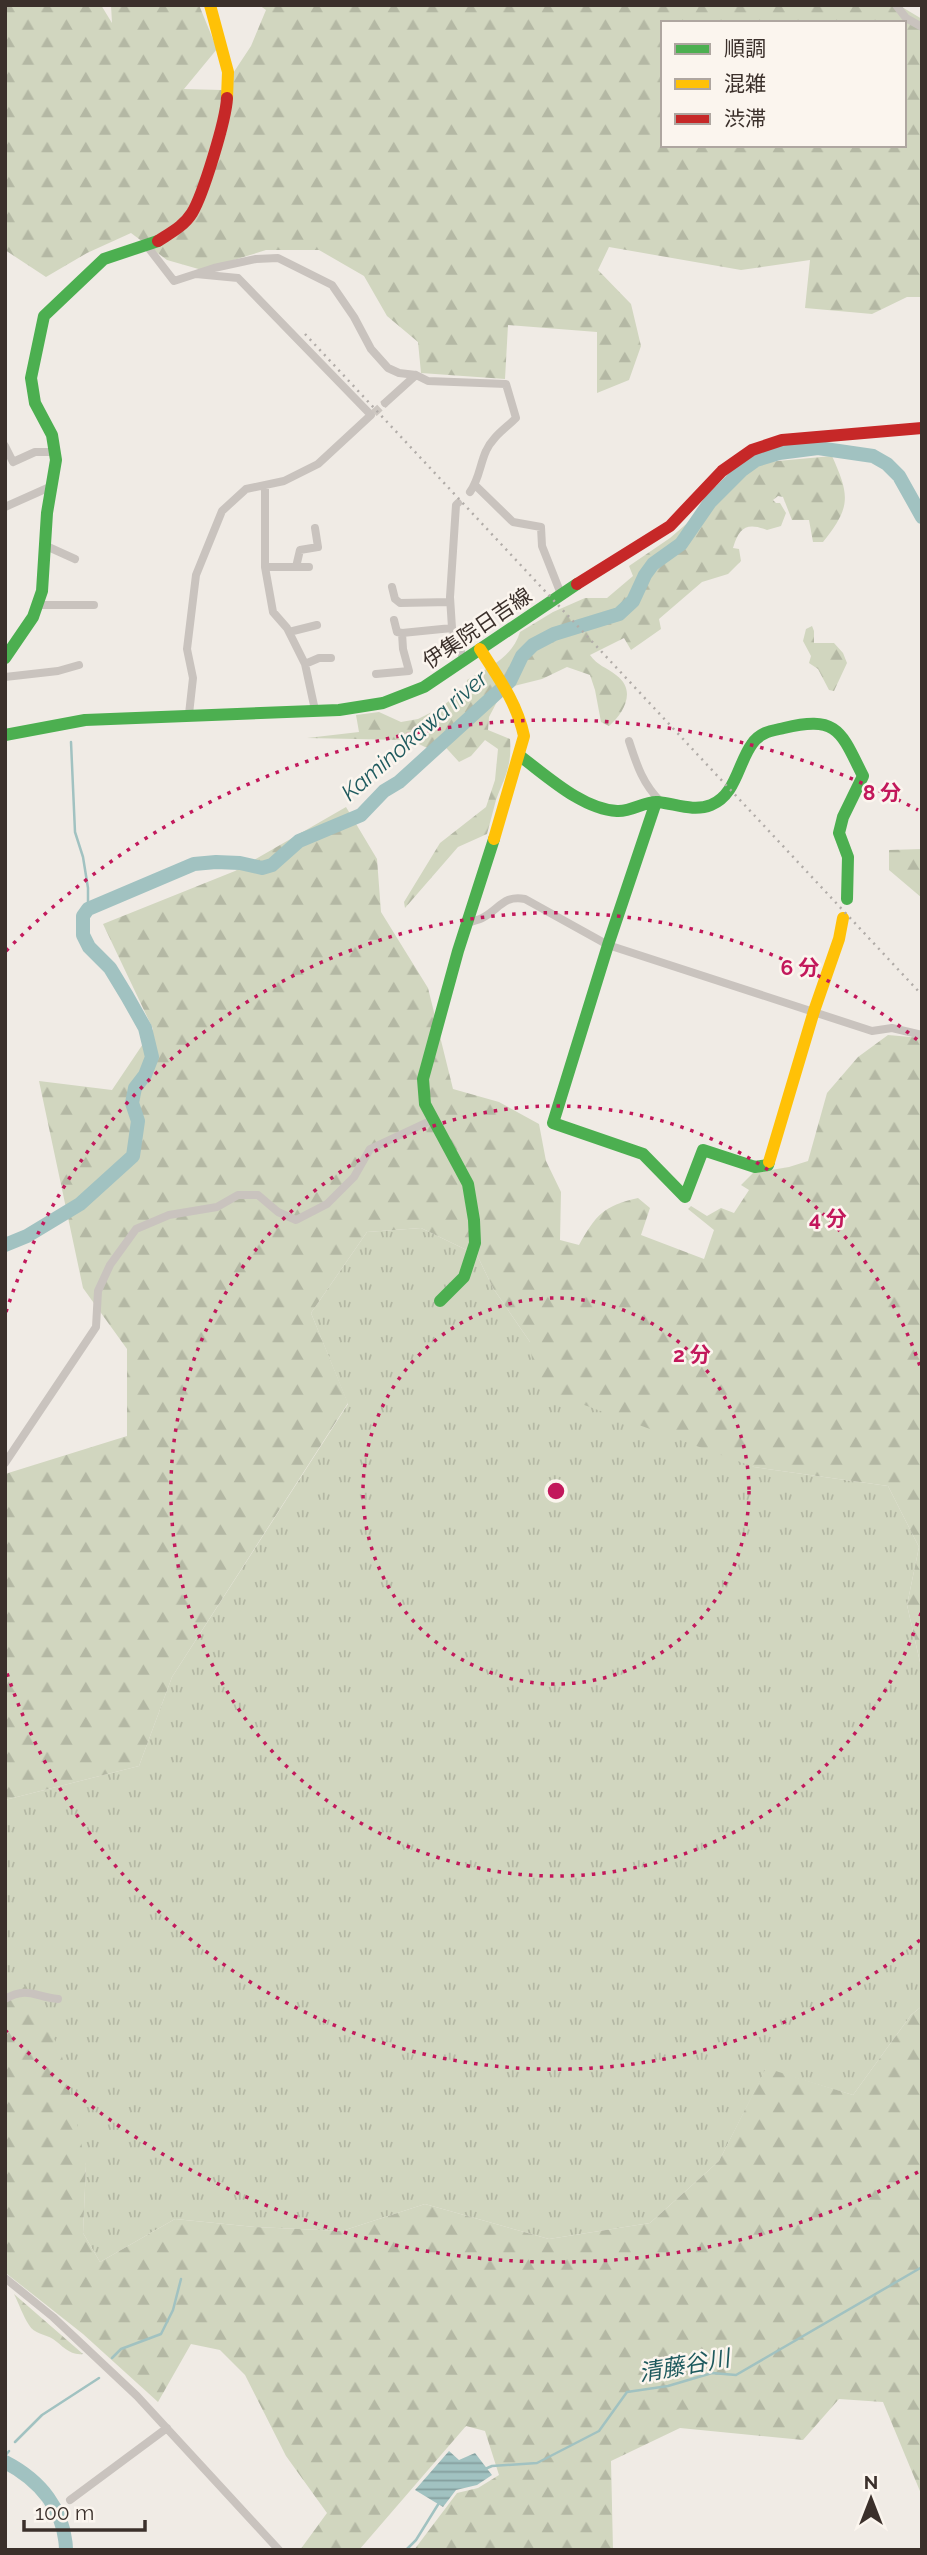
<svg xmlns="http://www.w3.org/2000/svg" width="927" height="2555" viewBox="0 0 927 2555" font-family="Raleway,'Noto Sans JP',sans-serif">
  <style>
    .grass { fill: url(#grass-tufts) }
    .forest { fill: url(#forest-firs); fill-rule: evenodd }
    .water { fill: url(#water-rules) }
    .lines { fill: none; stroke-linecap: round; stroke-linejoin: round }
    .stream { stroke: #a1c2c1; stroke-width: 2.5 }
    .river { stroke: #a1c2c1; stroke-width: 14 }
    .street-tunnel { stroke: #ccc6c0; stroke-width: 8; stroke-dasharray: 8 4; stroke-linecap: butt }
    .street { stroke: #c9c3be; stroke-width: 8 }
    .fast { stroke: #4caf50; stroke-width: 12 }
    .slow { stroke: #ffc107; stroke-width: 12 }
    .jam { stroke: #c62828; stroke-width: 12 }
    .rail { stroke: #b1aca8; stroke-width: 2.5; stroke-dasharray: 2 5; stroke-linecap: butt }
    .ring { fill: none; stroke: #c2185b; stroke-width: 3.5; stroke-dasharray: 3.5 7 }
    .labels { text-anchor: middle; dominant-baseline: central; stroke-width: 5; stroke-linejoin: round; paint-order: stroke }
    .street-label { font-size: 21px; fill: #3b302b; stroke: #fbf5ee }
    .water-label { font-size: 23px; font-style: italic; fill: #1f5a5e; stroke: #fbf5ee }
    .centre { fill: #c2185b; stroke: #fbf5ee; stroke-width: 3.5 }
    .ring-label { font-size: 21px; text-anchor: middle; font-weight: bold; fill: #c2185b; stroke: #fbf5ee; stroke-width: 5; stroke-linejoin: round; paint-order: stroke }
  </style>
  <defs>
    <pattern id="grass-tufts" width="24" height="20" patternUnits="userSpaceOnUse" patternTransform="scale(1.75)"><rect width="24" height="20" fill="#d1d6bf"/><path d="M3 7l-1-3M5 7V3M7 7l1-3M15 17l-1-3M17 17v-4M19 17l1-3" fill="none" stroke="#b4b8a4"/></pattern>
    <pattern id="forest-firs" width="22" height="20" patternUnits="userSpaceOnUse" patternTransform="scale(1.75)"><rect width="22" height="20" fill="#d1d6bf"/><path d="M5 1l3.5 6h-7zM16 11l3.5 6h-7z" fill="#b4b8a4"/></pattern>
    <pattern id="water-rules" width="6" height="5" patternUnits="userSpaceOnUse" patternTransform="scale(1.75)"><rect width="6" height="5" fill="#a1c2c1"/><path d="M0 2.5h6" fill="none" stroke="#849e9d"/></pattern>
  </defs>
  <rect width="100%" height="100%" fill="#f0ebe5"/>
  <path class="grass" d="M421 1228 477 1255 493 1288 530 1342 754 1467 888 1486 919 1547 907 1605 922 1671V2006L911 2015 853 2095 766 2069 719 2161 650 2223 549 2239 425 2204 342 2231 255 2227 175 2219 100 2262 83 2233 86 2165 5 1995V1800L139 1766 172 1677 348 1404 311 1313 367 1232Z"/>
  <path class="forest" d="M5 5H101L112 23 111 5H199L217 49 184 89 222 90 251 46 266 10 259 5H904L902 7 922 19V297H907L872 314 805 308 810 260 741 270 609 247 598 270 631 304 641 346 629 380 597 393V332L508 325 505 379 421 373 418 342 387 316 364 276 319 250H266L202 270 167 260 131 233 87 253 46 277 5 250ZM663 23H904V145H663Z
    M832 456C850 496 851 507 823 542H813L809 520H792L783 497 778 496 773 500 776 503H780L786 513 781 526 767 530C747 522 739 527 733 548L739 549 741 561 728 574 702 582 659 619 661 629 631 650 624 638 590 655C598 666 606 667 616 675 637 690 624 713 609 726L601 722 595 690 590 675 567 667 542 679 510 687 499 698 489 717 488 730 510 739C512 767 505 776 496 800 493 811 490 823 487 834L458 847 405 908 404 902 440 843 486 807 495 780 498 749 485 740 471 756 459 762 439 740 429 749 419 744 437 725 439 714 412 731 403 740 307 738 359 732 356 715 379 712 401 722 418 719 440 708 467 687V680C489 667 512 658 520 632L553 612 585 598H607L633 576 629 566 670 538 749 470 767 462Z
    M812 626 814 631V643H834L843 653 847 663 834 691 829 690 818 669 809 663 811 656 803 641 806 629Z
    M346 807 377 859 381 912 428 988 453 1089 499 1102 539 1124 546 1161 561 1192 560 1240 579 1245C596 1215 603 1206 638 1198L650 1208 641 1235 704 1259 714 1230 688 1209 691 1206 707 1216 721 1208 734 1213 749 1190 741 1185 753 1173 789 1167 808 1161 827 1093 858 1057 888 1035 922 1038V1671L907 1605 919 1547 888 1486 754 1467 535 1387 530 1342 493 1288 477 1255 421 1228 367 1232 311 1313 348 1403 172 1677 139 1766 5 1800V1474L127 1436V1349L83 1288 39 1081 112 1090 153 1029 103 924 235 871Z
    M922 849V898L889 870V850Z
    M26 1986 61 2052 86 2165 83 2233 100 2262 175 2219 255 2227 342 2231 425 2204 549 2239 650 2223 719 2161 766 2068 853 2095 911 2015 922 2006V2496L883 2402 839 2399 803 2440 680 2428 611 2461 613 2550H566L564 2548 549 2550H414L457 2493 478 2488 499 2475 485 2431 466 2426 359 2550H300L327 2513 286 2456 245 2375 220 2350 191 2344 158 2402 83 2334 7 2274 5 1995Z
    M14 2294 83 2354C70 2356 63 2346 53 2339 45 2334 34 2334 29 2325 23 2316 19 2304 14 2294Z"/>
  <path class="water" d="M449 2451 459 2460 475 2453 492 2475 477 2485 456 2490 443 2507 415 2490Z"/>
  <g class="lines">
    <path class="stream" d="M71 742 75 832 83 857 88 888V909
      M112 2358 121 2349 161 2334 173 2310 181 2279
      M15 2442 42 2415 99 2378
      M5 2456 9 2451
      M485 2469 492 2466 537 2463 599 2431 627 2392 668 2386 712 2373 736 2375 922 2267
      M406 2550 416 2540 439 2503"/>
    <path class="river" d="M5 1245 27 1236 80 1204 133 1156 138 1121 132 1103 135 1088 145 1075 152 1057 145 1028 127 996 110 968 89 947 83 935V916L88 909 194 864 216 862 240 863 262 868 272 865 299 841 361 815 384 791 399 782 510 681 522 656 533 645 554 634 619 614 633 601 645 575 653 564 681 544 710 502 742 470 756 460 779 453 818 448 873 456 887 464 899 476 922 517
      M5 2462C40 2480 65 2510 66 2550"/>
    <path class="street-tunnel" d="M374 413 385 403"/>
    <path class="street" d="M896 5 906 18 922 27
      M147 246 174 281 214 268 256 259 278 258 332 285 354 317 371 349 388 368 399 373 416 375 428 381 506 384 516 418C506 428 492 437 486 451 480 464 479 480 470 492
      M385 403 416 375
      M5 446 13 462 35 452H54
      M475 485 513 522 541 527 542 546 561 594
      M265 486V567L273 612 287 628 305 664 315 710
      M458 503 456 505 450 597 452 628 464 660
      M5 507 52 486
      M44 545 75 559
      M265 567H309
      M296 567 300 550 318 547 315 528
      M392 587 395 599 400 603 450 602
      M38 605H94
      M394 620 397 632 402 633
      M289 632 317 625
      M305 664 319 658H331
      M376 674 409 671 403 649 402 633 452 628
      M5 677 58 671 79 665
      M189 714 193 678 187 649 196 575 222 511 246 489 284 481 318 464 371 415 238 278 196 274
      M629 741C637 766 643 784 661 802
      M467 923C473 921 479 920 484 917 500 908 504 895 525 899L608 945 872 1031 892 1028 922 1035
      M5 1463 96 1327 98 1291 110 1265 136 1229 169 1215 217 1207 238 1195H258L278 1212 296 1220 327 1204 354 1177 370 1149 432 1120
      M5 1999C28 1986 35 1997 58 1999
      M5 2278 53 2317 137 2396 279 2550
      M70 2500 167 2428"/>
    <path class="fast" d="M5 658 33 617 42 591 47 513 56 460 52 435 35 403 31 378 44 316 104 259 158 241
      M5 735 85 720 339 710 383 703 424 687 577 584
      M520 756C547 776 582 809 617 811 632 812 644 801 658 802 676 804 694 812 711 805 736 795 738 763 752 744 760 732 771 731 784 728 838 715 841 732 863 776L843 817 839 833 848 857 847 899
      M656 802 608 945 553 1123 643 1154 685 1197 703 1150 755 1167 768 1165 769 1162
      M440 1301 464 1277 475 1243 474 1220 468 1184 425 1104 423 1079 458 951 494 839"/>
    <path class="slow" d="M210 5 228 72 227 98
      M480 649C498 677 517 703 524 736L494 839
      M769 1162 814 1011 839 939 843 918"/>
    <path class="jam" d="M158 241C170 233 184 226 192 213 203 195 226 120 227 98
      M577 584 670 526 722 471 752 450 782 440 922 428"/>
    <path class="rail" d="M305 334 922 995"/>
  </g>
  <g class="ring">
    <circle cx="556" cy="1491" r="193"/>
    <path d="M921 1613A385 385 0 1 1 921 1369"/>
    <path d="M920 1940A578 578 0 0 1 6 1670M6 1312A578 578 0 0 1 920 1042"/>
    <path d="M918 2172A771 771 0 0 1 6 2031M6 951A771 771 0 0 1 918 810"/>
  </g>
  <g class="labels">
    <g class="street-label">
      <text transform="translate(477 628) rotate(-34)">伊集院日吉線</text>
    </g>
    <g class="water-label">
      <text transform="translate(414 735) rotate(-41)">Kaminokawa river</text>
      <text transform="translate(684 2365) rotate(-10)">清藤谷川</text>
    </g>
  </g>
  <circle cx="556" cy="1491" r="10" class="centre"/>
  <g class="ring-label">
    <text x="882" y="800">8 分</text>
    <text x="800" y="975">6 分</text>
    <text x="828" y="1226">4 分</text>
    <text x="692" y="1362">2 分</text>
  </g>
  <rect width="927" height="2555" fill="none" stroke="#3b302b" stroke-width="14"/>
  <rect x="661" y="21" width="245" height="126" fill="#fbf5ee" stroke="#aea6a0" stroke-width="2"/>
  <rect x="675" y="44" width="35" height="10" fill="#4caf50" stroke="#aea6a0" stroke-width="2"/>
  <text x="724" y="56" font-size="21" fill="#3b302b">順調</text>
  <rect x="675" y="79" width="35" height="10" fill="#ffc107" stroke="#aea6a0" stroke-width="2"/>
  <text x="724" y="91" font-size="21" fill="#3b302b">混雑</text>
  <rect x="675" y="114" width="35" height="10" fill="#c62828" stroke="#aea6a0" stroke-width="2"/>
  <text x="724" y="126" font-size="21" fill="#3b302b">渋滞</text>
  <g transform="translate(871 2499)" stroke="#fbf5ee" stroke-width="5" paint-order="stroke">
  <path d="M0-5L12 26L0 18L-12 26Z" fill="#3b302b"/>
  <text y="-10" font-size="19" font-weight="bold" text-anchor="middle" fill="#3b302b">N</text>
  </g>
  <path d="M24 2520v10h121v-10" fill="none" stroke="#3b302b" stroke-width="3.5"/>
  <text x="35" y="2520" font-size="21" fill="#3b302b" stroke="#fbf5ee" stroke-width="5" paint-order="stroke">100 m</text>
</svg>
